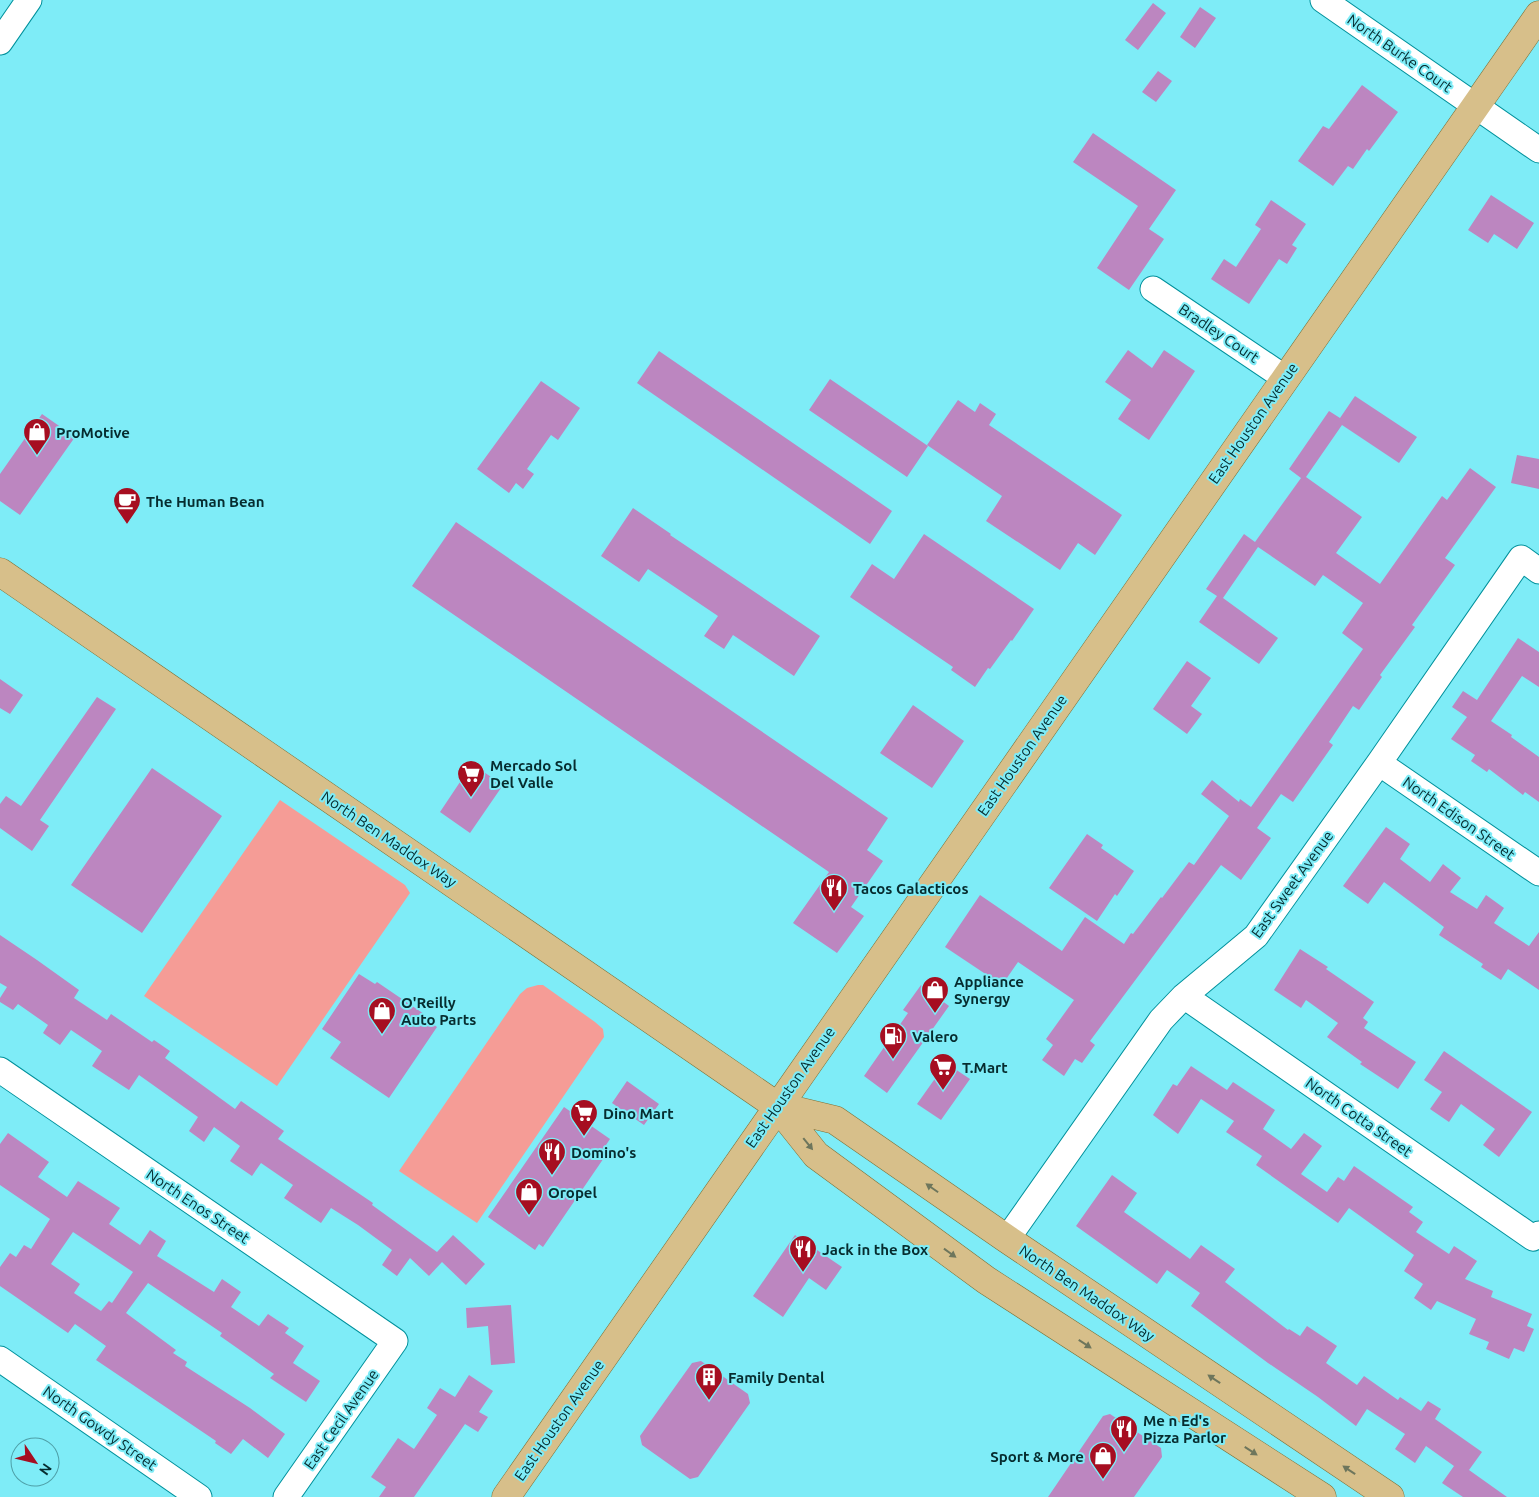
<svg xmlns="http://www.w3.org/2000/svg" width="1539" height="1497" viewBox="0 0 1539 1497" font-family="Ubuntu,sans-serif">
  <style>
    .green { fill: #f59c96 }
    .building { fill: #bc86c0; fill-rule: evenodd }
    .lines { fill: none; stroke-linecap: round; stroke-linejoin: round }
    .minor-casing { stroke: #00919c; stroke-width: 27 }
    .major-casing { stroke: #7d7037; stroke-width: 29 }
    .minor { stroke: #fff; stroke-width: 25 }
    .major { stroke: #d7bf8a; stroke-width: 28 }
    .oneway { fill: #6e765c }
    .labels { text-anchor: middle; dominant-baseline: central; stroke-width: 4; stroke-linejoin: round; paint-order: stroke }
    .street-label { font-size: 15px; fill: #062c2f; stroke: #7eecf7 }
    .poi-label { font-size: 15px; font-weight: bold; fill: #062c2f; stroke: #7eecf7; text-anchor: start }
  </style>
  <rect width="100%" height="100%" fill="#7eecf7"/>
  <path class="green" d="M280 800 405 885 410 893 277 1086 144 996Z
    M538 985H543L595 1022 603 1029 604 1037 477 1223 399 1171 520 994 527 988Z"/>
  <path class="building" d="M1153 3 1166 13 1138 50 1125 40Z
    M1200 7 1216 18 1195 48 1180 37Z
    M1158 71 1172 81 1156 102 1142 92Z
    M1362 85 1398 112 1369 151 1367 149 1353 169 1348 166 1333 186 1298 161 1323 126 1329 129Z
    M1093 133 1176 190 1149 229 1164 239 1129 290 1097 268 1138 206 1073 162Z
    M1491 195 1534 223 1517 249 1494 234 1488 243 1468 230Z
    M1271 200 1306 224 1292 245 1297 248 1287 264 1279 259 1249 304 1211 279 1224 259 1236 267 1261 229 1255 225Z
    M1128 350 1152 368 1164 350 1195 371 1149 440 1118 419 1131 400 1105 382Z
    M659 351 892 511 870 544 637 383Z
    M830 379 928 446 907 477 809 410Z
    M541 381 580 408 558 440 551 435 527 469 534 474 523 489 516 483 509 493 477 469Z
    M1355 396 1417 437 1399 463 1342 425 1306 477 1362 517 1336 553 1380 584 1442 496 1447 500 1470 468 1496 487 1445 558 1455 565 1412 625 1415 627 1380 675 1382 677 1359 710 1353 706 1329 742 1333 745 1293 802 1281 794 1257 828 1271 838 1241 880 1221 865 1090 1041 1095 1045 1082 1063 1075 1059 1064 1076 1042 1060 1053 1045 1046 1039 1074 1000 1018 962 1002 985 945 947 980 895 1062 951 1085 917 1124 944 1131 933 1133 934 1161 897 1162 898 1189 862 1194 865 1229 816 1201 794 1212 780 1239 802 1240 799 1251 807 1363 649 1342 633 1363 603 1323 575 1315 586 1258 547 1223 598 1278 638 1259 664 1199 622 1217 596 1206 589 1244 534 1255 542 1301 478 1289 469 1329 411 1340 418Z
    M958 400 975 412 980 403 996 414 989 425 1122 515 1095 555 1078 543 1060 570 986 521 1002 496 927 445Z
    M42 414 75 437 20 515 0 501V474Z
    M1517 455 1539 459V489L1511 483Z
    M633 508 671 534 670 535 820 636 794 676 733 635 724 649 704 636 718 616 648 569 639 582 601 556Z
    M456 522 888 818 867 850 883 861 851 907 864 916 837 953 793 923 829 872 412 586Z
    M924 534 1034 609 1012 641 1011 640 990 669 988 668 975 687 951 670 953 667 850 597 872 564 894 579Z
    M1518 638 1539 652V687L1522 676 1491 721 1512 735 1511 737 1539 757V802L1525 792 1523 795 1489 769 1487 772 1471 761 1475 755 1451 739 1467 717 1452 707 1463 691 1477 700Z
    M1187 661 1211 678 1191 706 1202 714 1187 734 1153 709Z
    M0 679 23 695 10 714 0 708Z
    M97 697 116 709 40 820 49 826 32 851 0 828V804L6 796 21 806Z
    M913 705 964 741 932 788 880 753Z
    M472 764 503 785 470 833 440 812Z
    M152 768 222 816 142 933 71 885Z
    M1386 827 1410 844 1400 859 1430 882 1443 864 1461 878 1450 892 1477 909 1486 895 1504 908 1494 923 1529 946 1539 932V990L1508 969 1501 980 1481 967 1483 964 1439 935 1444 927 1384 882 1368 904 1343 886Z
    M1087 834 1103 845 1101 848 1134 871 1117 896 1115 894 1097 921 1049 888Z
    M0 935 37 960 79 990 74 998 107 1020 111 1014 152 1042 154 1040 170 1051 165 1058 235 1109 241 1101 284 1131 278 1139 373 1203 372 1205 437 1252 453 1235 485 1264 466 1285 442 1262 429 1276 410 1258 397 1276 382 1265 392 1250 358 1225 331 1208 321 1223 284 1198 293 1185 261 1163 252 1176 230 1161 240 1146 214 1127 204 1142 189 1131 198 1117 139 1075 129 1090 92 1066 102 1051 71 1030 60 1045 43 1033 48 1025 18 1004 13 1010 0 1002V998L7 987 0 983Z
    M1300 949 1328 967 1326 969 1374 1002 1363 1018 1368 1022 1364 1028 1416 1062 1398 1089 1360 1064 1362 1062 1327 1037 1338 1023 1306 1000 1301 1008 1274 990Z
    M359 974 375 984 377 982 424 1014 422 1016 437 1027 389 1098 330 1058 341 1042 322 1029Z
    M921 985 949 1006 887 1093 864 1076 908 1013 903 1010Z
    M1444 1051 1532 1112 1499 1157 1483 1145 1495 1129 1461 1104 1449 1122 1430 1109 1442 1092 1424 1080Z
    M946 1063 970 1079 941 1120 917 1104Z
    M1191 1066 1227 1090 1233 1082 1275 1110 1263 1129 1291 1149 1304 1133 1322 1146 1301 1174 1327 1192 1338 1177 1344 1181 1354 1166 1413 1207 1409 1212 1423 1222 1416 1232 1449 1254 1454 1246 1477 1261 1465 1279 1493 1291 1491 1297 1532 1314 1527 1326 1534 1329 1524 1352 1514 1348 1509 1359 1486 1349 1489 1342 1469 1334 1476 1319 1437 1301 1431 1310 1414 1298 1423 1284 1404 1271 1414 1255 1349 1208 1338 1223 1256 1165 1262 1156 1226 1132 1234 1121 1201 1099 1178 1134 1153 1115 1173 1084 1177 1086Z
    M627 1081 659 1104 644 1125 612 1103Z
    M564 1107 610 1139 606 1145 610 1149 543 1247 539 1244 535 1250 488 1217Z
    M8 1133 49 1162 38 1177 67 1197 78 1181 103 1197 120 1208 109 1224 140 1245 150 1230 166 1241 157 1256 214 1292 222 1279 241 1292 231 1307 259 1326 268 1314 289 1328 285 1333 304 1346 293 1363 320 1381 306 1402 270 1378 274 1374 220 1336 222 1333 148 1283 126 1313 176 1350 173 1353 187 1362 185 1366 250 1408 285 1434 268 1458 243 1439 231 1454 215 1443 216 1441 96 1360 106 1346 75 1324 68 1333 0 1286V1267L10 1253 16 1257 24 1245 31 1249 50 1219 0 1185V1144ZM73 1232 133 1272 112 1303 109 1301 101 1311 74 1293 80 1284 51 1264Z
    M1112 1175 1137 1193 1124 1212 1190 1259 1201 1245 1235 1269 1225 1282 1288 1330 1289 1329 1300 1336 1307 1326 1337 1346 1326 1363 1357 1385 1364 1376 1398 1400 1400 1397 1421 1411 1428 1401 1441 1409 1435 1419 1482 1452 1469 1470 1507 1497H1463L1442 1483 1454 1466 1426 1446 1415 1463 1395 1449 1405 1434 1367 1409 1356 1426 1318 1397 1268 1363 1191 1306 1200 1293 1167 1270 1157 1284 1076 1226Z
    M795 1235 842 1267 826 1290 809 1278 783 1317 753 1296Z
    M511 1305 515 1363 491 1365 488 1326 467 1328 466 1308Z
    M701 1361 748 1394 750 1403 698 1477 690 1479 642 1445 640 1436 692 1363Z
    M469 1375 493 1391 479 1412 488 1417 478 1432 465 1424 414 1497H379L386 1487 371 1477 398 1438 414 1449 437 1415 427 1408 440 1388 455 1397Z
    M1110 1414 1161 1448 1162 1457 1134 1497H1048L1103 1416Z"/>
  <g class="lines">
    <defs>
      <path id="minor" d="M1323 0 1539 150
        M0 42 29 0
        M1153 289 1285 378
        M1379 763 1539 873
        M1184 996 1533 1238 1539 1234
        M0 1070 395 1341 286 1497
        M1007 1239 1161 1020 1184 996 1256 936 1379 763 1521 558 1539 571
        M0 1359 199 1497"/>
      <path id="major" d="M0 572 777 1106 816 1155 986 1280 1322 1497
        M777 1106 835 1120 1007 1239 1390 1497
        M506 1497 1539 15"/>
    </defs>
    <use href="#minor" class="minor-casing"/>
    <use href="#major" class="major-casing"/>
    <use href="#minor" class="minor"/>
    <use href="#major" class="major"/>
  </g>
  <defs><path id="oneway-solid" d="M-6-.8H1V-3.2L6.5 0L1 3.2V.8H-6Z" transform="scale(1.25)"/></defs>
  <g class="oneway">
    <use href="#oneway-solid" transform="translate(808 1144) rotate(51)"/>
    <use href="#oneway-solid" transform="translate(932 1188) rotate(-145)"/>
    <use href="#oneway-solid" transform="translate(950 1253) rotate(36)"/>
    <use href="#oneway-solid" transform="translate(1085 1344) rotate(33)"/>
    <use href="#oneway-solid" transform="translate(1214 1379) rotate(-146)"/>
    <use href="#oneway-solid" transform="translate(1251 1451) rotate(33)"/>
    <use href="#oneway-solid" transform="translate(1349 1470) rotate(-146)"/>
  </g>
  <defs>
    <symbol id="shop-pin" viewBox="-11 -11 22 30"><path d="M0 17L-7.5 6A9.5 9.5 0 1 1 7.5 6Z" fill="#a60e21" stroke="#7eecf7"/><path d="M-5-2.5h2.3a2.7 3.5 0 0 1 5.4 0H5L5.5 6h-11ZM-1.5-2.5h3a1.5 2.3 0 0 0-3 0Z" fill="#fff"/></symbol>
    <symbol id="cafe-pin" viewBox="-11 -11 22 30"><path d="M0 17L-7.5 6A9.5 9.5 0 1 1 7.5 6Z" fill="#a60e21" stroke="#7eecf7"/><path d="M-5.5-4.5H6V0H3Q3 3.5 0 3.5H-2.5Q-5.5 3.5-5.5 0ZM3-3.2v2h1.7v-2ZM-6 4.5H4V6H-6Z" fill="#fff"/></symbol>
    <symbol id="supermarket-pin" viewBox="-11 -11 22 30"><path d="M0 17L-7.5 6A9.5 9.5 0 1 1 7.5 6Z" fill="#a60e21" stroke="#7eecf7"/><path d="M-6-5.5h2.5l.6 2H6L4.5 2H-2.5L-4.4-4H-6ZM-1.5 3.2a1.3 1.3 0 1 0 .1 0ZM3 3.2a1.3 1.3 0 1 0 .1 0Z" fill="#fff"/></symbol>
    <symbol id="restaurant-pin" viewBox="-11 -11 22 30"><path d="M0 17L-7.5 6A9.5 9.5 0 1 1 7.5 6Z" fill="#a60e21" stroke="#7eecf7"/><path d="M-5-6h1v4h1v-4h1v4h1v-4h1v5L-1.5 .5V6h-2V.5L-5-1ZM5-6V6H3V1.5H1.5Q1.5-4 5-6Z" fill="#fff"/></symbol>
    <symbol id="fuel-pin" viewBox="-11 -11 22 30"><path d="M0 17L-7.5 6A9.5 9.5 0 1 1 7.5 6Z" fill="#a60e21" stroke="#7eecf7"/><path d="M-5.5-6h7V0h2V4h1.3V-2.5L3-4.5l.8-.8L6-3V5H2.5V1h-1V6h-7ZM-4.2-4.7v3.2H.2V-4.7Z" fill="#fff"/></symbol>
    <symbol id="building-pin" viewBox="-11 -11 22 30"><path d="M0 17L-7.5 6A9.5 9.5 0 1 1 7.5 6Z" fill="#a60e21" stroke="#7eecf7"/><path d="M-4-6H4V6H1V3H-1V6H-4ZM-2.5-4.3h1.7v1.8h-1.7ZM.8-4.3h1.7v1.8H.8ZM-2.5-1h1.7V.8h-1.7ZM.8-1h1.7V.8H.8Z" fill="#fff"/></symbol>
  </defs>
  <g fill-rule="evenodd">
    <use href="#shop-pin" x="21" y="416" width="32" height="43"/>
    <use href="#cafe-pin" x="111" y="485" width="32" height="43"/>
    <use href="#supermarket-pin" x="455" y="758" width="32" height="43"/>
    <use href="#restaurant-pin" x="818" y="872" width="32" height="43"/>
    <use href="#shop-pin" x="919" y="974" width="32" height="43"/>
    <use href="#shop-pin" x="366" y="995" width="32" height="43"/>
    <use href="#fuel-pin" x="877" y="1020" width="32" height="43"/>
    <use href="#supermarket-pin" x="927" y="1051" width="32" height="43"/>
    <use href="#supermarket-pin" x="568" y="1097" width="32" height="43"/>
    <use href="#restaurant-pin" x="536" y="1136" width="32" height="43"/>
    <use href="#shop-pin" x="513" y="1176" width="32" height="43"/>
    <use href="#restaurant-pin" x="787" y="1233" width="32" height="43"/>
    <use href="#building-pin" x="693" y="1361" width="32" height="43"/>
    <use href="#restaurant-pin" x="1108" y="1413" width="32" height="43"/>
    <use href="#shop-pin" x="1087" y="1440" width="32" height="43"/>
  </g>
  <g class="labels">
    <g class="street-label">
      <text transform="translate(1400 53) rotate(35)">North Burke Court</text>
      <text transform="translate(1219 333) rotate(34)">Bradley Court</text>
      <text transform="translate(1253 423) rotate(-55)">East Houston Avenue</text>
      <text transform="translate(1022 755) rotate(-55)">East Houston Avenue</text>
      <text transform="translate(1459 818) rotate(35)">North Edison Street</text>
      <text transform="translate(389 839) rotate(34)">North Ben Maddox Way</text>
      <text transform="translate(1292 884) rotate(-54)">East Sweet Avenue</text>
      <text transform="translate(790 1087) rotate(-55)">East Houston Avenue</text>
      <text transform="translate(1359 1117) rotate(35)">North Cotta Street</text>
      <text transform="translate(198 1206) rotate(34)">North Enos Street</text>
      <text transform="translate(1087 1293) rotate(34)">North Ben Maddox Way</text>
      <text transform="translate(341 1419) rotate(-55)">East Cecil Avenue</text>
      <text transform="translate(559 1420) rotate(-55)">East Houston Avenue</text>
      <text transform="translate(100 1428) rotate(35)">North Gowdy Street</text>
    </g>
    <g class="poi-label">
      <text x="56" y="432">ProMotive</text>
      <text x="146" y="501">The Human Bean</text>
      <text x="490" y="765">Mercado Sol<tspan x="490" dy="17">Del Valle</tspan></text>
      <text x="853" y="888">Tacos Galacticos</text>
      <text x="954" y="981">Appliance<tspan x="954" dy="17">Synergy</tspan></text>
      <text x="401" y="1002">O'Reilly<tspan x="401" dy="17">Auto Parts</tspan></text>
      <text x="912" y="1036">Valero</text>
      <text x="962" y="1067">T.Mart</text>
      <text x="603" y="1113">Dino Mart</text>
      <text x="571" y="1152">Domino's</text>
      <text x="548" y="1192">Oropel</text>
      <text x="822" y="1249">Jack in the Box</text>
      <text x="728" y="1377">Family Dental</text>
      <text x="1143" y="1420">Me n Ed's<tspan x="1143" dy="17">Pizza Parlor</tspan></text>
      <text x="1084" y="1456" text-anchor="end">Sport &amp; More</text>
    </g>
  </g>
  <g transform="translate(35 1462) rotate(125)"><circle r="24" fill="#7eecf7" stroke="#4e9fa7"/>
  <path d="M0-4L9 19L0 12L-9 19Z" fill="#a60e21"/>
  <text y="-8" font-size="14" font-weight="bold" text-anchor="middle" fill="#062c2f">N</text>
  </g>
</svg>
